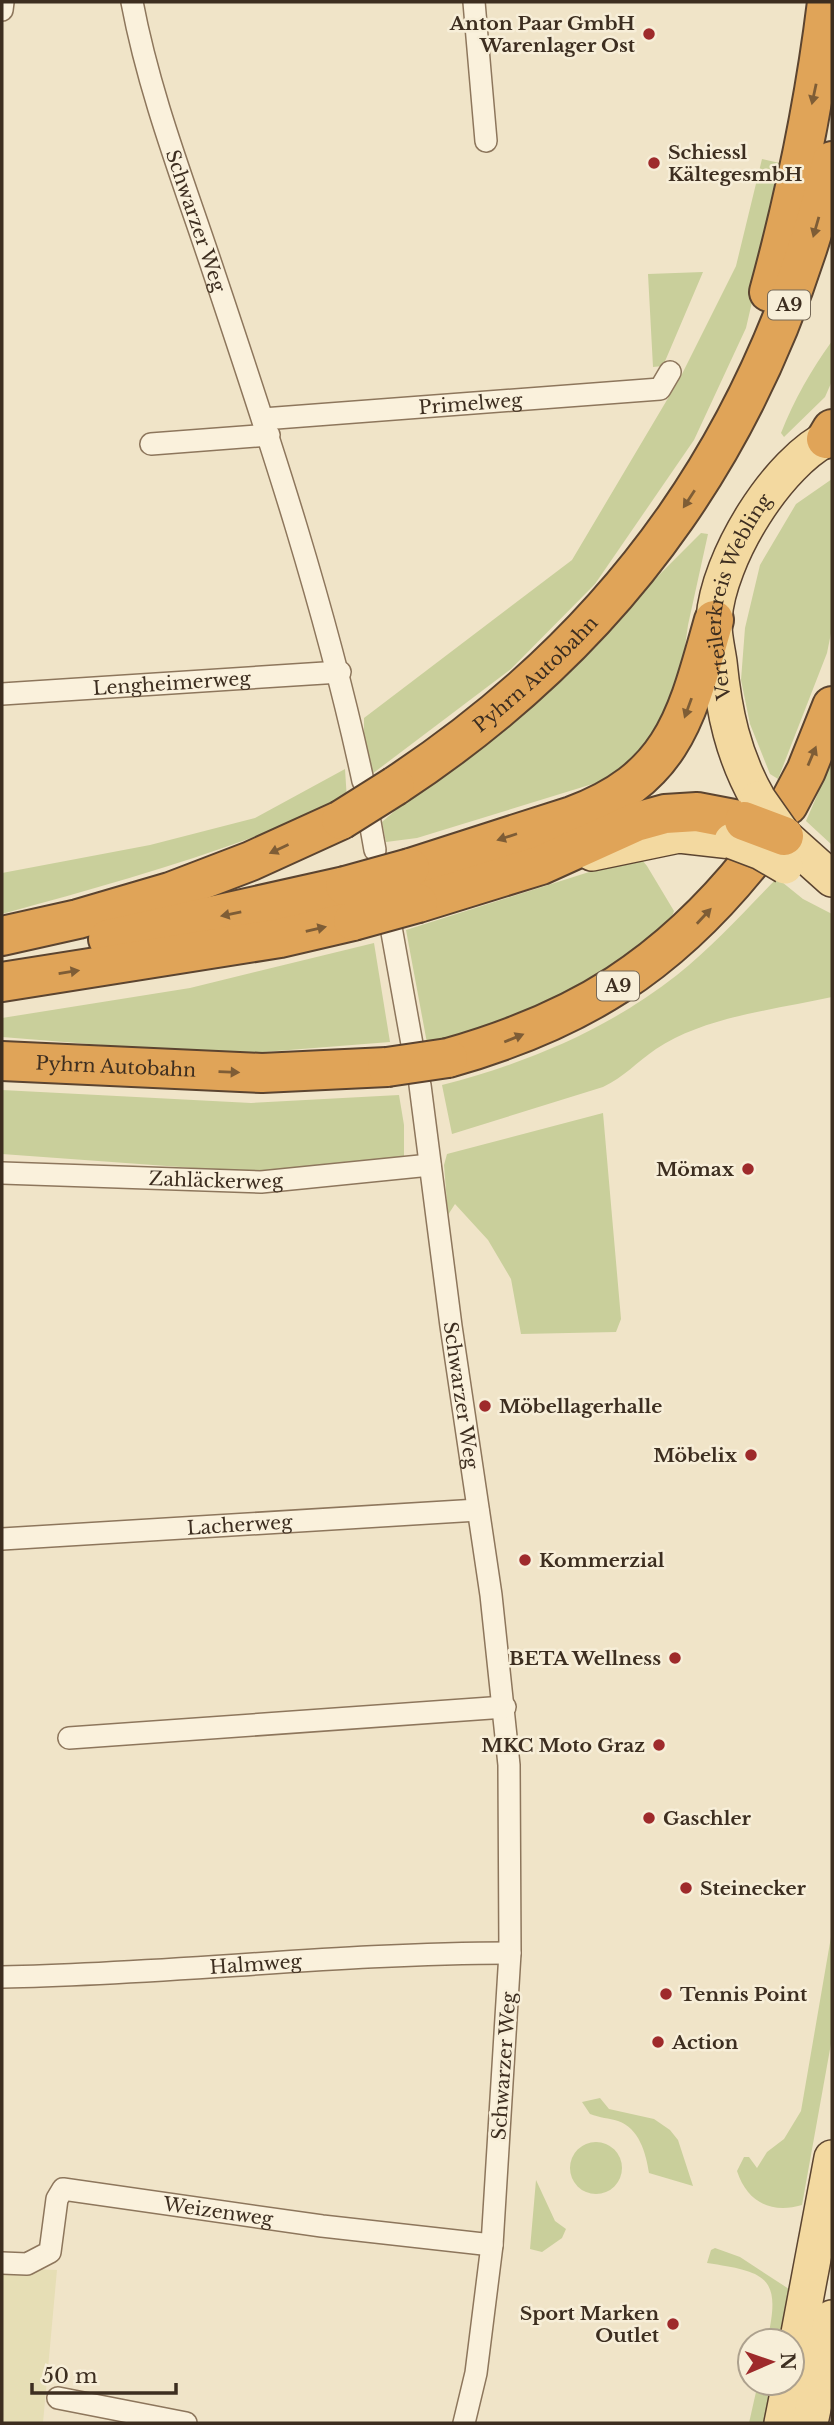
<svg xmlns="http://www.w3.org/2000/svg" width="834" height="2425" viewBox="0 0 834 2425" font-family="'Libre Baskerville',serif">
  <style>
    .farmland { fill: #e6deb5 }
    .green { fill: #c9cf9b }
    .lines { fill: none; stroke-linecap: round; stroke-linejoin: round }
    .minor-casing { stroke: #8d765c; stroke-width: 24 }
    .primary-casing { stroke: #5b4430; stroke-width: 38 }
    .motorway-casing { stroke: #5b4430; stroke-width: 42 }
    .minor { stroke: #faf1dc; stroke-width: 21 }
    .primary { stroke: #f3d9a0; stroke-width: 35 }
    .motorway { stroke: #e0a458; stroke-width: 38 }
    .primary-bridge-casing { stroke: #5b4430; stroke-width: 38; stroke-linecap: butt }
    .motorway-bridge-casing { stroke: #5b4430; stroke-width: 42; stroke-linecap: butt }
    .primary-bridge { stroke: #f3d9a0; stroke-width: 35 }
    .motorway-bridge { stroke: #e0a458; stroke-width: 38 }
    .oneway { fill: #7e5d36 }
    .poi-dot { fill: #9e2a2b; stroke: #f7eed8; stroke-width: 2.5 }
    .labels { text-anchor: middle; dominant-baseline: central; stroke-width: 5; stroke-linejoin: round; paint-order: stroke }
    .shield { fill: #f7eed8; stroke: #756857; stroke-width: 2 }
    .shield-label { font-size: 18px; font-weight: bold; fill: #3d2e20 }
    .poi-label { font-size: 19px; font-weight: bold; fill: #3d2e20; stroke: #f7eed8; text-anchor: start }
    .street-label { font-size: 19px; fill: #3d2e20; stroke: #f7eed8 }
  </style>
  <rect width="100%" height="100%" fill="#f0e4c8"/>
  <path class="farmland" d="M2 2268 57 2270 43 2423H2Z"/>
  <path class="green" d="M762 159 784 164 746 328 694 440 595 584 511 669 372 774 364 743V718L572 560 680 378 736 266Z
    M703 272 663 366 653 367 648 274Z
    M832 341V381L825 397 784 437 781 433C794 400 811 370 832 341Z
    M832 479V628L827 653 778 779 770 774 750 724 741 680 745 628 760 565 796 504Z
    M701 533 708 534 688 625 681 676 659 728 612 778 417 838 386 842 382 822 614 620Z
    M832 761V845L806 821Z
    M345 769 347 800C235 849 120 882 2 914V873L150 845 255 818Z
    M630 859 642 860 647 866 674 911 671 919 595 983 464 1035 427 1043 406 930Z
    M777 878 803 899 832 914V997C774 1010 706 1016 656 1049 637 1062 624 1077 603 1087L452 1134 442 1085C527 1063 607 1030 677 975 713 946 745 911 777 878Z
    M374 943 390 1042 227 1055 2 1037V1018L190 988Z
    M2 1090 251 1103 399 1095 404 1125V1158L276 1174 2 1154Z
    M603 1113 621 1319 616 1332 521 1334 511 1279 488 1240 455 1204 448 1215 444 1165 447 1154Z
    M832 1931V2038L802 2205C771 2214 747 2202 737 2171L744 2157H749L757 2168 767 2152 784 2139 801 2111Z
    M600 2098 609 2109 654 2119 670 2130 678 2140 693 2186 649 2173C646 2153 639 2128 618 2121 609 2118 600 2118 590 2114L582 2102Z
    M570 2168a26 26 0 1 1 52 0a26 26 0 1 1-52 0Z
    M536 2180 555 2221 566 2229 562 2238 542 2252 530 2249Z
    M715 2248 740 2257 792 2291 784 2341H767C782 2277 767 2272 707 2263L711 2250Z
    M758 2383H777L770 2423H749Z"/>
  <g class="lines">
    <defs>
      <g id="minor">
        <path id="s1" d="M132 2C150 97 185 185 215 276 271 443 326 609 363 781"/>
        <path d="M474 2 486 141"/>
        <path d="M2 10 3 2"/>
        <path id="s2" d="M263 419 660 389 670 372"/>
        <path d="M151 444 269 435"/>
        <path id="s3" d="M2 694 340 672"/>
        <path d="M370 822 375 850"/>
        <path d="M391 927 412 1044"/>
        <path id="s4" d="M420 1085 451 1326 491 1595 509 1765 510 1953 492 2245 476 2373 464 2423"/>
        <path id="s5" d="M2 1173 261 1182 430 1165"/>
        <path id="s6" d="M2 1539 478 1510"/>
        <path d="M69 1738 505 1707"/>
        <path id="s7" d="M2 1977C171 1974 340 1953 510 1953"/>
        <path id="s8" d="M2 2263 27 2264 50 2252 57 2199 63 2189 322 2226 492 2245"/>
        <path d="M58 2398 186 2423"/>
      </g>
      <g id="primary">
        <path id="s9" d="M758 799C733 755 724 712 719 662 717 648 713 633 714 619 718 559 777 461 832 436"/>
        <path d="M784 836 832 879"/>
        <path d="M592 853 679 835 732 841"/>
        <path d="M792 2370 832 2158"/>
        <path d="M782 2423 790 2383"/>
        <path d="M810 2423 832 2318"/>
      </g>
      <g id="motorway">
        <path d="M769 292C795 197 815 100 827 2"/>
        <path d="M826 439 832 429"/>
        <path id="s10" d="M395 786C626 634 767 429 832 161"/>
        <path d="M788 805 806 771 832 706"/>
        <path d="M410 868 572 816C675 778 687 715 714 620"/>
        <path d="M418 903 541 865 636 822 665 814 697 812 744 821"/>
        <path d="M2 936 78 919 170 892 251 861 341 820"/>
        <path d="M108 939 345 886"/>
        <path d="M2 982 280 938 353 921"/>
        <path d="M448 1058C579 1021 667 966 752 860"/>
        <path id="s11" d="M2 1061 262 1073 387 1067"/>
      </g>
    </defs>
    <use href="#minor" class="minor-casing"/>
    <use href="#primary" class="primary-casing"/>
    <use href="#motorway" class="motorway-casing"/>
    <use href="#minor" class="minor"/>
    <use href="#primary" class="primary"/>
    <use href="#motorway" class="motorway"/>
    <defs>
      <path id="primary-bridge" d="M758 799 784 836
        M732 841 761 852 785 866"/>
      <path id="motorway-bridge" d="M341 820 395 786
        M744 821 784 836
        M345 886 410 868
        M353 921 418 903
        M387 1067 448 1058"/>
    </defs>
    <use href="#primary-bridge" class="primary-bridge-casing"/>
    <use href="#motorway-bridge" class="motorway-bridge-casing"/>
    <use href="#primary-bridge" class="primary-bridge"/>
    <use href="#motorway-bridge" class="motorway-bridge"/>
  </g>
  <defs><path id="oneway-solid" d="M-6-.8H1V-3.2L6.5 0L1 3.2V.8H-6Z" transform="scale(1.75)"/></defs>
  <g class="oneway">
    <use href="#oneway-solid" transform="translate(814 94) rotate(102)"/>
    <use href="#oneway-solid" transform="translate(816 227) rotate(106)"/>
    <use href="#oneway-solid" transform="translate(689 499) rotate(123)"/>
    <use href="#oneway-solid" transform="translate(688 708) rotate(110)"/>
    <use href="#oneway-solid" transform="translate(812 756) rotate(-67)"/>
    <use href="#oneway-solid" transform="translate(507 837) rotate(162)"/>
    <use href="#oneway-solid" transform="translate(279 849) rotate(155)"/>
    <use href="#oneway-solid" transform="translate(231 914) rotate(168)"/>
    <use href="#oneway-solid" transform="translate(704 916) rotate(-47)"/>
    <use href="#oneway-solid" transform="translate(316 929) rotate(-13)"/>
    <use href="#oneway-solid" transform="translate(69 972) rotate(-9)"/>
    <use href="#oneway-solid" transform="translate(514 1038) rotate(-22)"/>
    <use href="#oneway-solid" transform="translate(229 1072) rotate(2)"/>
  </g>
  <g class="poi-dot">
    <circle cx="649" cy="34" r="7"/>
    <circle cx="654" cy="163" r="7"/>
    <circle cx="748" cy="1169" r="7"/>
    <circle cx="485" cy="1406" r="7"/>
    <circle cx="751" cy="1455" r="7"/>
    <circle cx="525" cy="1560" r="7"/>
    <circle cx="675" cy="1658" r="7"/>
    <circle cx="659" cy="1745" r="7"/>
    <circle cx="649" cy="1818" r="7"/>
    <circle cx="686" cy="1888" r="7"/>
    <circle cx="666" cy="1994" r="7"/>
    <circle cx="658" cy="2042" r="7"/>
    <circle cx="673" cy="2324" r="7"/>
  </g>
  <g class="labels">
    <g class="shield">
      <rect x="768" y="290.5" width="42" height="29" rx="5"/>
      <rect x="597" y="971.5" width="42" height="29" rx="5"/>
    </g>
    <g class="shield-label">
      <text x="789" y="305">A9</text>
      <text x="618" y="986">A9</text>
    </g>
    <g class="poi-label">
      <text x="635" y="23" text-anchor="end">Anton Paar GmbH<tspan x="635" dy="22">Warenlager Ost</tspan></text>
      <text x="668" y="152">Schiessl<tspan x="668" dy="22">KältegesmbH</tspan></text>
      <text x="734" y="1169" text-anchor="end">Mömax</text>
      <text x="499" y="1406">Möbellagerhalle</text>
      <text x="737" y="1455" text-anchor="end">Möbelix</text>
      <text x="539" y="1560">Kommerzial</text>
      <text x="661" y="1658" text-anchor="end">BETA Wellness</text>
      <text x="645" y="1745" text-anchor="end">MKC Moto Graz</text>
      <text x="663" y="1818">Gaschler</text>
      <text x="700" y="1888">Steinecker</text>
      <text x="680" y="1994">Tennis Point</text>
      <text x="672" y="2042">Action</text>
      <text x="659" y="2313" text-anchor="end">Sport Marken<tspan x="659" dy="22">Outlet</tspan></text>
    </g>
    <g class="street-label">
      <text stroke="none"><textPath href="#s1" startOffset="228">Schwarzer Weg</textPath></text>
      <text stroke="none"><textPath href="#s2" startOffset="208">Primelweg</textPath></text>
      <text stroke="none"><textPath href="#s9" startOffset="214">Verteilerkreis Webling</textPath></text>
      <text stroke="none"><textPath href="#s10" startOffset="180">Pyhrn Autobahn</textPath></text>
      <text stroke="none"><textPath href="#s3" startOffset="170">Lengheimerweg</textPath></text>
      <text stroke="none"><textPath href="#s11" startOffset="114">Pyhrn Autobahn</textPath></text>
      <text stroke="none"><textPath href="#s5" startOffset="214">Zahläckerweg</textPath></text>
      <text stroke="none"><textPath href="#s4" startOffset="313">Schwarzer Weg</textPath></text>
      <text stroke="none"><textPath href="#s6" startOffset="238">Lacherweg</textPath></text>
      <text stroke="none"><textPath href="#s7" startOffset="254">Halmweg</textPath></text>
      <text transform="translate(504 2066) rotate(-86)">Schwarzer Weg</text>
      <text stroke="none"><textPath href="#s8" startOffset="273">Weizenweg</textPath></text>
    </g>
  </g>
  <rect width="834" height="2425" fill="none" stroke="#3d2e20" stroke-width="7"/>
  <g transform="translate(771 2362) rotate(88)"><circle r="33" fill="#f7eed8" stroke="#ada18e" stroke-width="2"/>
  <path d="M0-5L12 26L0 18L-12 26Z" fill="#9e2a2b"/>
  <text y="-10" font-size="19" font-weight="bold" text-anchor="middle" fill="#3d2e20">N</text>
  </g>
  <path d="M32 2383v10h144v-10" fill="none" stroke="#3d2e20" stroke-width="3.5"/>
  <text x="42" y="2383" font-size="21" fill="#3d2e20" stroke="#f7eed8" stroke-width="5" paint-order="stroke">50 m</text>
</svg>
